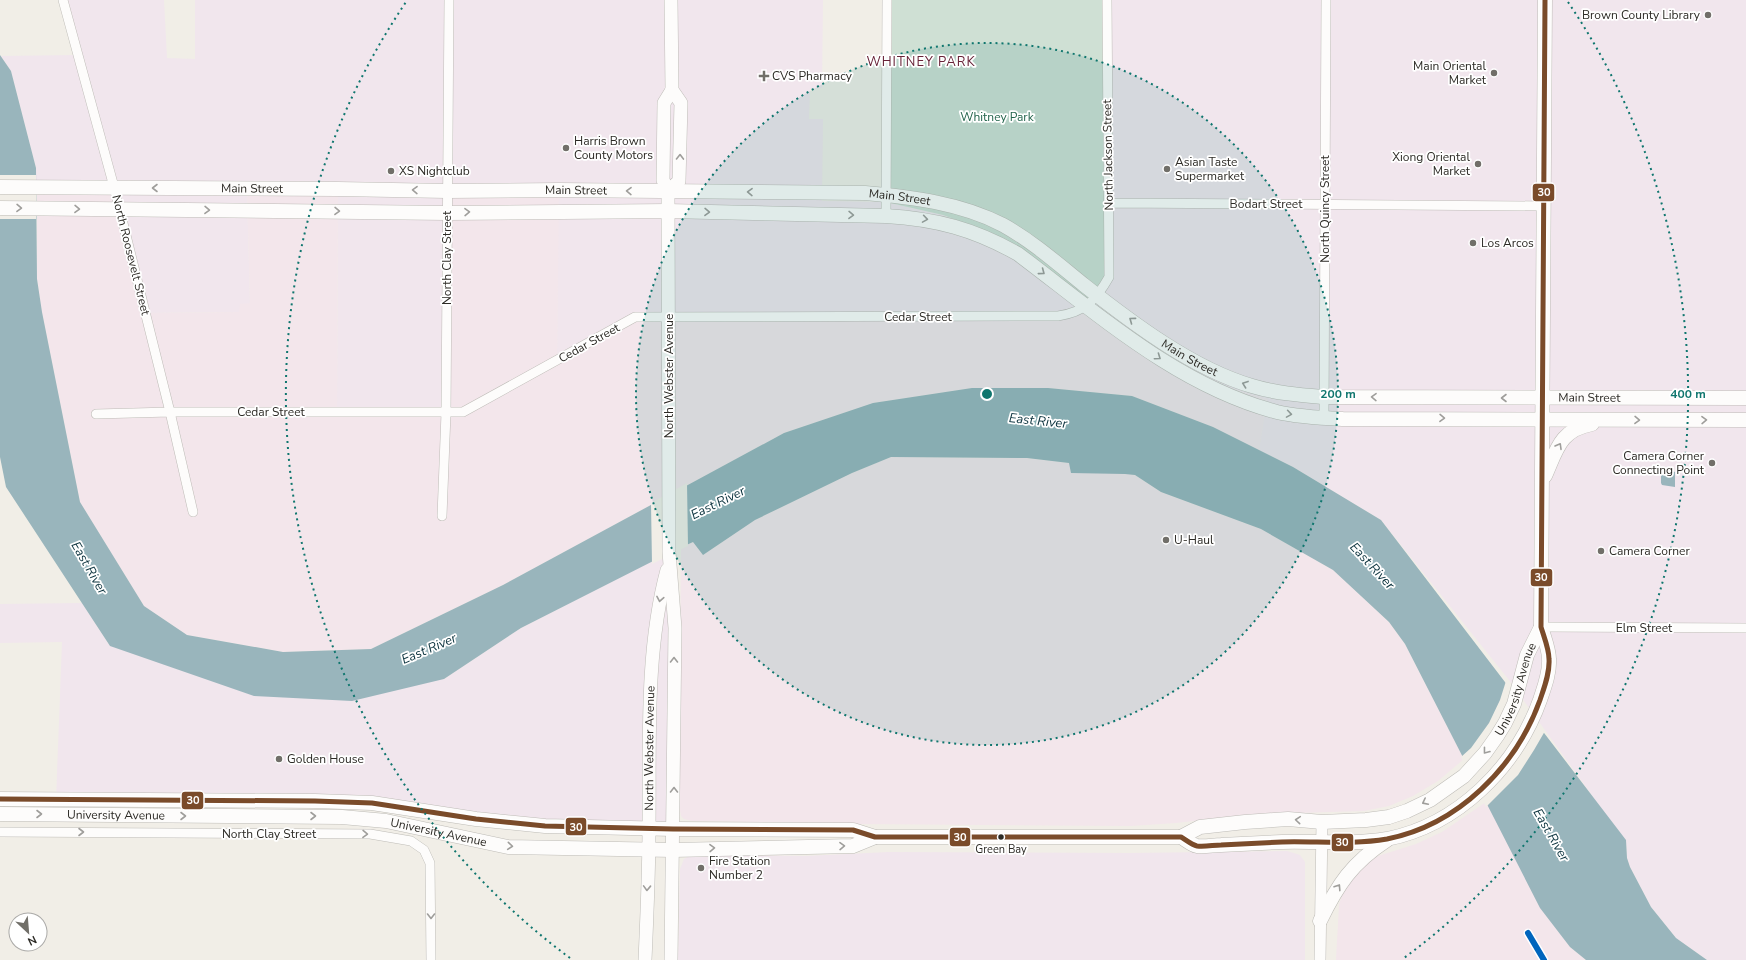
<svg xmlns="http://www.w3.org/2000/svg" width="1746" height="960" viewBox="0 0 1746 960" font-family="'Nunito Sans',sans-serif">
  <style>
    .commercial { fill: #f1e6ed }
    .industrial { fill: #f3e6eb }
    .green { fill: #cfe0d4 }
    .water { fill: #99b5bc }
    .pier { fill: #f1eee7 }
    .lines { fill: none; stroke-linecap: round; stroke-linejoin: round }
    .minor-casing { stroke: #bebcb7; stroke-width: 10 }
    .tertiary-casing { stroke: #bebcb7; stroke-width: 12 }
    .secondary-casing { stroke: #bebcb7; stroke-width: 14 }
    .primary-casing { stroke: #bebcb7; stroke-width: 15 }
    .minor { stroke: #fdfcfb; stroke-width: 9 }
    .tertiary { stroke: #fdfcfb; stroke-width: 11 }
    .secondary { stroke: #fdfcfb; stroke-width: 13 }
    .primary { stroke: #fdfcfb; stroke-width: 14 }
    .bus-1-casing { stroke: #fff; stroke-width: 8 }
    .bus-1 { stroke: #7a4b2a; stroke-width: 5 }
    .rail-1-casing { stroke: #fff; stroke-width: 9 }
    .rail-1 { stroke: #0065bd; stroke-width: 6 }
    .oneway { stroke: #9f9e9b }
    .ring { fill: none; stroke: #0f766e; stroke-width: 2; stroke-dasharray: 2 4 }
    .poi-dot { fill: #716f69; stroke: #fff; stroke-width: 1.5 }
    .bus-dot { fill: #2c2a25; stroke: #fff; stroke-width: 1.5 }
    .labels { text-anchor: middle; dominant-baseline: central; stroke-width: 3.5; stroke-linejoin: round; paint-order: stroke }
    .bus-label { font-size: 11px; fill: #2c2a25; stroke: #fff }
    .poi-label { font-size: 12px; fill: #2c2a25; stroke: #fff; text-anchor: start }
    .park-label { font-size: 12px; fill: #23654c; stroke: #fff }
    .street-label { font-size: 12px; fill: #2c2a25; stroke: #fff }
    .neighbourhood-label { font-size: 13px; letter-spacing: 1px; fill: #682338; stroke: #fff }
    .water-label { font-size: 13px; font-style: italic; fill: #09313c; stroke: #fff }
    .centre { fill: #0f766e; stroke: #fff; stroke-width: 2 }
    .ring-label { font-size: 12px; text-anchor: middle; font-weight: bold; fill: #0f766e; stroke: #fff; stroke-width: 3.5; stroke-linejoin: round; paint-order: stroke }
    .line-badge { stroke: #fff; stroke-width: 1.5 }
    .badge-label { font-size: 11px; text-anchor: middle; font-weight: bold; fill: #fff }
  </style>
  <rect width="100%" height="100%" fill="#f1eee7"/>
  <path class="commercial" d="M63 0H164L167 58 195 59V0H823L822 88 810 89 809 119H823L822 201 886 202 943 215 970 225 1107 0H1746V960H1707L1676 938 1651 907 1630 867 1627 858 1626 840 1606 815 1509 680 1381 520 1293 467 1259 450 1267 399 1242 392 1212 381 1080 311 557 361 558 190 446 413H337L338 189H247L250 304 239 312 145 313 37 188 36 196V168L11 71 1 56 78 55Z
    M669 552 673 829 631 828 372 803 56 800 62 642 0 643V604L82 603 110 646 444 679 521 628Z
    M1287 851 1300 855 1305 862V960H678L680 869 684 859 691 855 805 856 889 852 1129 853Z"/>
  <path class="industrial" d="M37 187H114L145 313 239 312 240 304 250 303 247 189H338L337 412 446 413 447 191 559 190 557 360 635 317 888 318 1080 311 1147 344 1212 381 1242 392 1267 399 1259 450 1213 427 1132 396 1048 388H972L873 403 784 433 503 585 371 649 283 652 187 635 144 606 80 502 42 312 37 279Z
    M891 457 1027 458 1069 463 1135 475 1161 492 1261 529 1333 570 1389 622 1405 644 1464 759 1438 781 1413 796 1389 806 1364 811 1258 814 1176 823 1131 826 855 824 692 821 684 819 681 816 679 805 681 547 693 542 703 555 755 520 852 473Z
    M1486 802 1570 947 1586 960H1336L1339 905 1343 892 1355 874 1375 857 1416 844 1442 832Z"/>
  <path class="green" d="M887 0H1107L1109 277 1090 303 970 225 943 215 886 202Z"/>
  <path class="water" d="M0 55 11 71 36 168 37 279 42 312 80 502 144 606 187 635 283 652 371 649 503 585 784 433 873 403 972 388H1048L1132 396 1213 427 1293 467 1381 520 1626 840 1627 858 1630 867 1651 907 1676 938 1707 960H1586L1570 947 1540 908 1405 644 1389 622 1333 570 1261 529 1161 492 1135 475 1125 474 1071 473 1069 463 1027 458 891 457 852 473 755 520 703 555 693 542 669 553 521 628 444 679 352 701 254 696 110 646 6 487 0 457Z
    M1663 469H1669L1675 472V487L1662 485 1661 483V471Z"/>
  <path class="pier" d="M0 175H36V219H0Z
    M687 483 688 546 652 564 651 503Z
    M1506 681 1545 731 1534 750 1518 775 1486 807 1461 757 1471 748 1489 723 1500 700Z"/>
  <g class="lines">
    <defs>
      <path id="minor" d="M63 0 114 187 170 412 193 512
        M1109 203 1544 206
        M886 216 887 0
        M96 414 170 412H463L635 317 1058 316C1085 312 1096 300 1109 277L1107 0
        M1324 418 1326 0
        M442 516 446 413 449 0
        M1541 627 1746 628
        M0 832 370 834 411 841 424 850 430 863 431 960"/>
      <path id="tertiary" d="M1320 960 1322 822"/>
      <g id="secondary">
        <path d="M668 191 679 181 681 103 672 90 671 0"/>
        <path id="s1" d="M645 960C647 916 649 871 649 827 650 743 645 652 667 570"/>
        <path d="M671 960 675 628 669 552 668 191 663 180 664 103 672 90"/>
      </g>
      <g id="primary">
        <path id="s2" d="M0 187 338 189 447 191 559 190 865 193C911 197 961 203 1003 225 1032 241 1058 264 1084 285 1131 322 1193 369 1252 386 1275 393 1299 395 1323 397L1746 398"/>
        <path d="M0 208 447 213 668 211 886 216C936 219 974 229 1018 254 1098 314 1178 386 1277 412 1298 417 1321 418 1343 419L1746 420"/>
        <path d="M1545 476C1557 449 1560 430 1592 424"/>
        <path d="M0 799 315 801 372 803 476 819 545 826 673 829 853 830 875 837H1181C1186 840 1192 845 1197 846 1205 847 1214 845 1221 845 1241 844 1262 843 1282 842 1317 841 1352 845 1387 839 1458 825 1516 767 1540 700 1544 688 1550 673 1549 659 1549 649 1544 637 1541 627L1545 0"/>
        <path id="s3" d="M0 814 342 817 386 821 508 847 673 850 853 846 875 837"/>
        <path id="s4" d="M1181 837 1200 827 1245 822 1288 819 1322 822 1366 820 1389 817 1407 811 1430 800 1464 776 1485 753 1497 736 1505 723 1514 704 1527 655 1541 627"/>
        <path d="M1320 921C1338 884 1352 863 1387 840"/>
      </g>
    </defs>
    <use href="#minor" class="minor-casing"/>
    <use href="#tertiary" class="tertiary-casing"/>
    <use href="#secondary" class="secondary-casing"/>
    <use href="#primary" class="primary-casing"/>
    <use href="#minor" class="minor"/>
    <use href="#tertiary" class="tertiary"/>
    <use href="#secondary" class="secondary"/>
    <use href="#primary" class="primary"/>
    <defs>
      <path id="bus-1" d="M0 799 315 801 372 803 476 819 545 826 673 829 853 830 875 837H1181C1186 840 1192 845 1197 846 1205 847 1214 845 1221 845 1241 844 1262 843 1282 842 1317 841 1352 845 1387 839 1458 825 1516 767 1540 700 1544 688 1550 673 1549 659 1549 649 1544 637 1541 627L1545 0"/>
    </defs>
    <use href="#bus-1" class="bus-1-casing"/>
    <use href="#bus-1" class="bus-1"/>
    <defs>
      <path id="rail-1" d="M1528 933 1544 960"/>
    </defs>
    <use href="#rail-1" class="rail-1-casing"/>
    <use href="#rail-1" class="rail-1"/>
  </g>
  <defs><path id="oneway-chevron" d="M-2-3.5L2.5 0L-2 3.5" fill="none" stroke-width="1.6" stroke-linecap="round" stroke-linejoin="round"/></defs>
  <g class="oneway">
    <use href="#oneway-chevron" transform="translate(680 157) rotate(-89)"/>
    <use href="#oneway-chevron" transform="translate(155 188) rotate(-180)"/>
    <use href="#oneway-chevron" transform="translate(415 190) rotate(-179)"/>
    <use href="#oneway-chevron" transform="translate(629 191) rotate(-179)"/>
    <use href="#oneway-chevron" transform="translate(750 192) rotate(-179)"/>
    <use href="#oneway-chevron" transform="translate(19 208) rotate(1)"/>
    <use href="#oneway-chevron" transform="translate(77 209) rotate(1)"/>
    <use href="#oneway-chevron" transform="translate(207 210) rotate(1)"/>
    <use href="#oneway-chevron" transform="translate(337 211) rotate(1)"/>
    <use href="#oneway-chevron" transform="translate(467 212) rotate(-1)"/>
    <use href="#oneway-chevron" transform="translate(707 212) rotate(1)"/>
    <use href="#oneway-chevron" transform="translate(851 215) rotate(1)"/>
    <use href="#oneway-chevron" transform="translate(925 219) rotate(9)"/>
    <use href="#oneway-chevron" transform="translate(1042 272) rotate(37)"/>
    <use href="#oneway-chevron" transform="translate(1132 320) rotate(-144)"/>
    <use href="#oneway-chevron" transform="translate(1158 357) rotate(35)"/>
    <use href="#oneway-chevron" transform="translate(1245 384) rotate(-160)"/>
    <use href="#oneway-chevron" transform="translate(1374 397) rotate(-179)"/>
    <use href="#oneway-chevron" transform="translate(1504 398) rotate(180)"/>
    <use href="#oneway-chevron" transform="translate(1289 414) rotate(9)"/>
    <use href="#oneway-chevron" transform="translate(1442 418) rotate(1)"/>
    <use href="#oneway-chevron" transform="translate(1637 420) rotate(1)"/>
    <use href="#oneway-chevron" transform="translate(1704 420) rotate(-1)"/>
    <use href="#oneway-chevron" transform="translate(1559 446) rotate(-60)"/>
    <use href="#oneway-chevron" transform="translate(660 599) rotate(100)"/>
    <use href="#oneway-chevron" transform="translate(674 660) rotate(-90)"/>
    <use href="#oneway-chevron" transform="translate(1486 751) rotate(128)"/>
    <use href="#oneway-chevron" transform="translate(674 790) rotate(-90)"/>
    <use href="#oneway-chevron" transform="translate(1425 802) rotate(153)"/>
    <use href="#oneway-chevron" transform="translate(39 814)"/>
    <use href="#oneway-chevron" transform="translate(183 816)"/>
    <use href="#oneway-chevron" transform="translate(313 816)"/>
    <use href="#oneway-chevron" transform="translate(1298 820) rotate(-175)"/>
    <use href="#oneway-chevron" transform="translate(81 832)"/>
    <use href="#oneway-chevron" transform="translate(365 834) rotate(1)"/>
    <use href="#oneway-chevron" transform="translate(510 846) rotate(5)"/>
    <use href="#oneway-chevron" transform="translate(842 846) rotate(-1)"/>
    <use href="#oneway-chevron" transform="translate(712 848) rotate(-1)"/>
    <use href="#oneway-chevron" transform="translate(1338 887) rotate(-57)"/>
    <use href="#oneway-chevron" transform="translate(647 888) rotate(92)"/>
    <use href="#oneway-chevron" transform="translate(431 916) rotate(90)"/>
  </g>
  <circle cx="987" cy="394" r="351" fill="#0f766e" fill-opacity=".12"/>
  <g class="ring">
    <circle cx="987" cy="394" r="351"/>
    <path d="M570 958A701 701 0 0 1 406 2M1568 2A701 701 0 0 1 1404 958"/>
  </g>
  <g class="poi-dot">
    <circle cx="1708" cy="15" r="4"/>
    <circle cx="1494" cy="73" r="4"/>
    <path d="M762 70h4v4h4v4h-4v4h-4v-4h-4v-4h4z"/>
    <circle cx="566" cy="148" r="4"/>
    <circle cx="1478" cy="164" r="4"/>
    <circle cx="1167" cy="169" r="4"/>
    <circle cx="391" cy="171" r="4"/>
    <circle cx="1473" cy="243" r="4"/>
    <circle cx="1712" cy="463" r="4"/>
    <circle cx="1166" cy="540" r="4"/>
    <circle cx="1601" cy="551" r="4"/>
    <circle cx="279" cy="759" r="4"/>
    <circle cx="701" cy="868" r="4"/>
  </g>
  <circle class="bus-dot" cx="1001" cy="837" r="3.5"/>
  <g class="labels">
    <g class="bus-label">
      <text x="1001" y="849">Green Bay</text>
    </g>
    <g class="poi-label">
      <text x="1700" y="15" text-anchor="end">Brown County Library</text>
      <text x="1486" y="66" text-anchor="end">Main Oriental<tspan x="1486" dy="14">Market</tspan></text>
      <text x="772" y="76">CVS Pharmacy</text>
      <text x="574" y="141">Harris Brown<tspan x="574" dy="14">County Motors</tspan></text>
      <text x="1470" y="157" text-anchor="end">Xiong Oriental<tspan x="1470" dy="14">Market</tspan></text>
      <text x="1175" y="162">Asian Taste<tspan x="1175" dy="14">Supermarket</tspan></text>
      <text x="399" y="171">XS Nightclub</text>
      <text x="1481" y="243">Los Arcos</text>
      <text x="1704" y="456" text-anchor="end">Camera Corner<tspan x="1704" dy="14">Connecting Point</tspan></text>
      <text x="1174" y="540">U-Haul</text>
      <text x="1609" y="551">Camera Corner</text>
      <text x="287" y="759">Golden House</text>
      <text x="709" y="861">Fire Station<tspan x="709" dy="14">Number 2</tspan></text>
    </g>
    <g class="park-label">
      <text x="997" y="117">Whitney Park</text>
    </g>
    <g class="street-label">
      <text transform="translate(1108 155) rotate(-91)">North Jackson Street</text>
      <text stroke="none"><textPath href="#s2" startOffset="252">Main Street</textPath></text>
      <text stroke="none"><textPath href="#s2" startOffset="576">Main Street</textPath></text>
      <text stroke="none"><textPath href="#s2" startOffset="900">Main Street</textPath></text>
      <text x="1266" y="204">Bodart Street</text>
      <text transform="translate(1325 209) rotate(-90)">North Quincy Street</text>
      <text transform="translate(131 255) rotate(76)">North Roosevelt Street</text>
      <text transform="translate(447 258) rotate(-90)">North Clay Street</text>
      <text x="918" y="317">Cedar Street</text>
      <text transform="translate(589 343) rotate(-29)">Cedar Street</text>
      <text stroke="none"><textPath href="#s2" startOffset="1237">Main Street</textPath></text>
      <text transform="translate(669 376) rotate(-90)">North Webster Avenue</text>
      <text stroke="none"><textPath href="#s2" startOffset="1644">Main Street</textPath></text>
      <text x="271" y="412">Cedar Street</text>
      <text x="1644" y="628">Elm Street</text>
      <text stroke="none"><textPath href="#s4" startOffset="400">University Avenue</textPath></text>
      <text stroke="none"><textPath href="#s1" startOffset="212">North Webster Avenue</textPath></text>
      <text stroke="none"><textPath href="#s3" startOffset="116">University Avenue</textPath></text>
      <text stroke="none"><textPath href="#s3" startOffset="440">University Avenue</textPath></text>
      <text x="269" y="834">North Clay Street</text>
    </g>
    <g class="neighbourhood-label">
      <text x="921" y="62">WHITNEY PARK</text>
    </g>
    <g class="water-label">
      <text transform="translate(1038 421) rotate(6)">East River</text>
      <text transform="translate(718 503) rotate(-26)">East River</text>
      <text transform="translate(1372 566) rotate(47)">East River</text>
      <text transform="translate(89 568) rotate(60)">East River</text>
      <text transform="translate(429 649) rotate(-23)">East River</text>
      <text transform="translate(1551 835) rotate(60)">East River</text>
    </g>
  </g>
  <circle cx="987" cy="394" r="6" class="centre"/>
  <g class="ring-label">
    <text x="1338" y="398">200 m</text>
    <text x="1688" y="398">400 m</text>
  </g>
  <g class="line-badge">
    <rect x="1532" y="183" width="23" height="19" rx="4" fill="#7a4b2a"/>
    <rect x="1530" y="568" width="23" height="19" rx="4" fill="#7a4b2a"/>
    <rect x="181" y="791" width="23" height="19" rx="4" fill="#7a4b2a"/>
    <rect x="565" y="817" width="22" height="19" rx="4" fill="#7a4b2a"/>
    <rect x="949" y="827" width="22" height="20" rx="4" fill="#7a4b2a"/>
    <rect x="1331" y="833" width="23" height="19" rx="4" fill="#7a4b2a"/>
  </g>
  <g class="badge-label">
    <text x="1544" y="196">30</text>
    <text x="1541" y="581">30</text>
    <text x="193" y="804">30</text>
    <text x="576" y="831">30</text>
    <text x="960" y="841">30</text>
    <text x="1342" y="846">30</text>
  </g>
  <g transform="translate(28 932) rotate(154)"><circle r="19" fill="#ffffff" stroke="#abaaa8"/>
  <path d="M0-3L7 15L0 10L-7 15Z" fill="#716f69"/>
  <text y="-6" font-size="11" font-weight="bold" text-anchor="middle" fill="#2c2a25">N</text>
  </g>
</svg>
